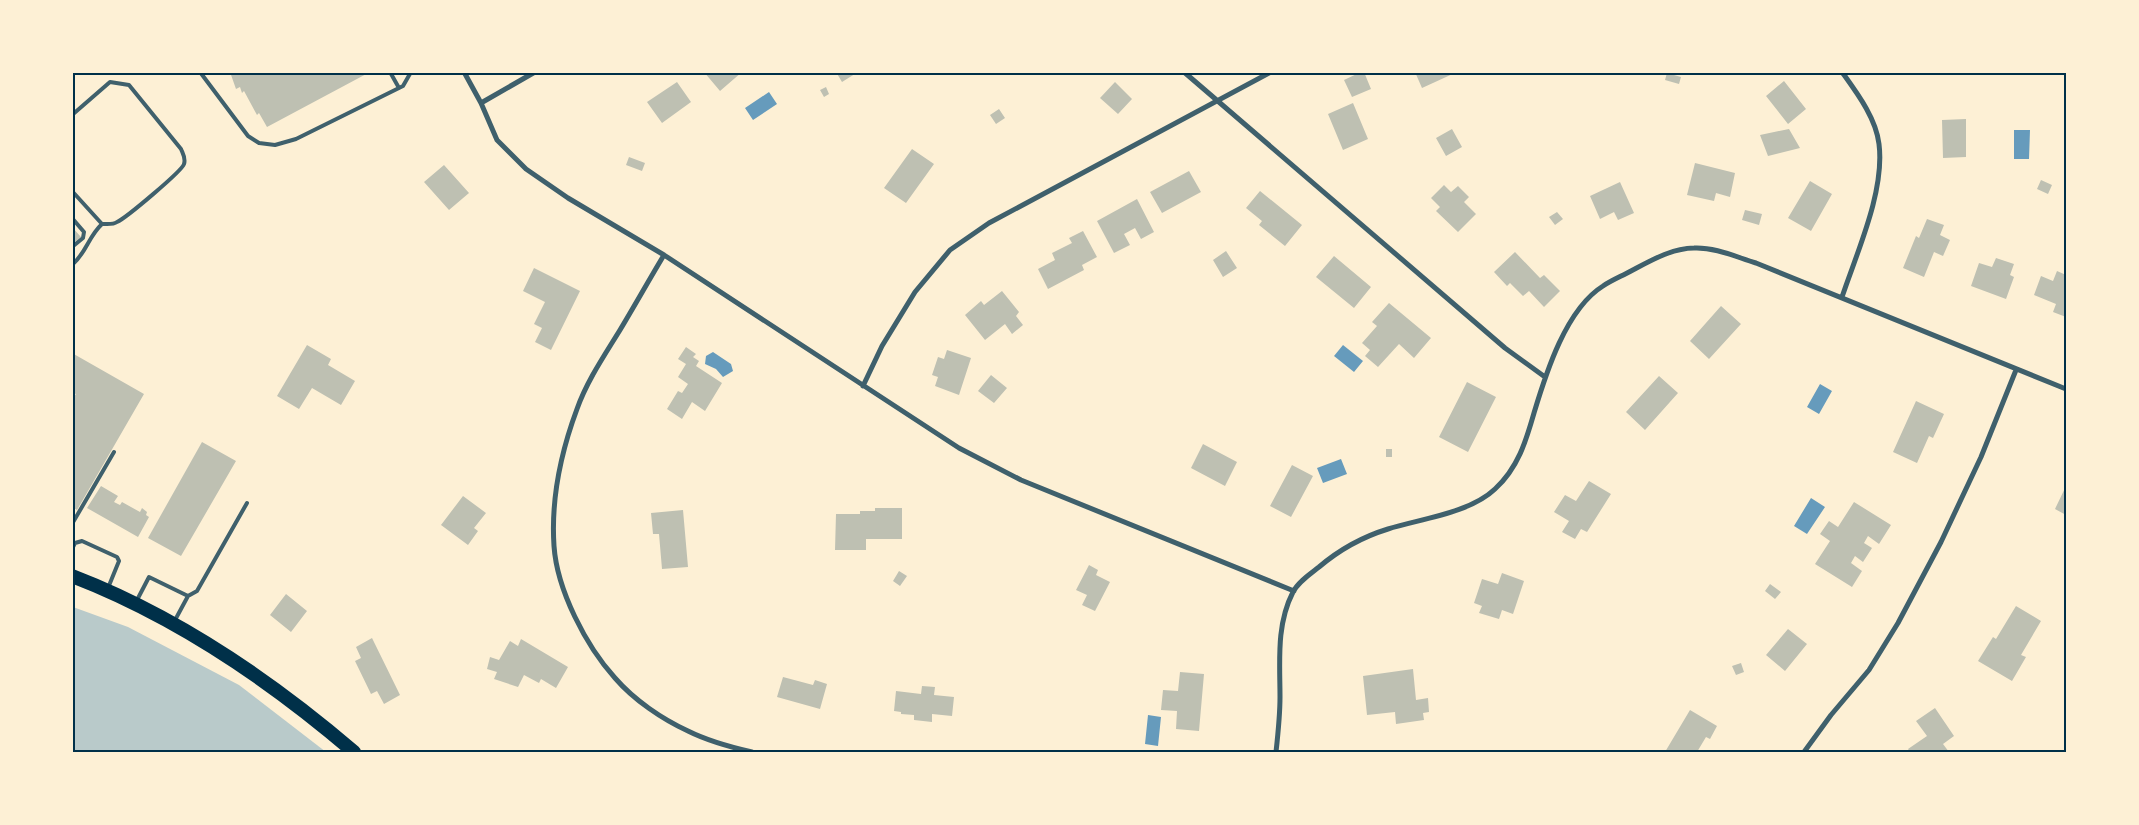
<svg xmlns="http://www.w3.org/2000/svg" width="2139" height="825" viewBox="0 0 2139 825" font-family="Karla,sans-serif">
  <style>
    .green { fill: #b9caca }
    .water { fill: #669bbc }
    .building { fill: #bec0b2 }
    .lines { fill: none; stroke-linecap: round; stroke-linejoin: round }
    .service { stroke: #3f606c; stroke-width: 4 }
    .minor { stroke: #3f606c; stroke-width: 5 }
    .trunk { stroke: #003049; stroke-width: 14 }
    .neatline { fill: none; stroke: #003049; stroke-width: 2 }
  </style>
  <rect width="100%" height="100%" fill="#fdf0d5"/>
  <path class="green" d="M73 607 128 627 239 685 326 752H73Z"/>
  <path class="water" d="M769 92 777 104 753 120 745 108Z
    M2014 130H2030L2029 159H2014Z
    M1343 345 1363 361 1354 372 1334 356Z
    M713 352 731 364 733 371 723 377 716 369 705 364 706 356Z
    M1820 384 1832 391 1819 414 1807 407Z
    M1341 459 1347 474 1323 483 1317 468Z
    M1811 498 1825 507 1807 534 1794 526Z
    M1148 715 1161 717 1158 746 1145 744Z"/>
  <path class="building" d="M230 72H370L267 127 259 113 257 115 244 91 242 93 240 87 236 89Z
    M704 72H742L720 91Z
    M836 72H858L842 82Z
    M1361 72H1364L1371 89 1352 97 1344 80Z
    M1415 72H1457L1422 88Z
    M1667 73 1681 77 1679 84 1665 80Z
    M1784 81 1806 109 1788 124 1766 96Z
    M677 82 691 102 662 123 647 102Z
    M1115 82 1132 99 1118 114 1100 98Z
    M826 87 829 94 824 97 820 90Z
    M1353 103 1368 139 1343 150 1328 114Z
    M999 109 1005 118 996 124 990 115Z
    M1966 119V157L1943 158 1942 120Z
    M1452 129 1462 147 1446 156 1436 138Z
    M1789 129 1800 148 1768 156 1760 135Z
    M912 149 934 164 906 203 884 188Z
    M629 157 645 163 642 171 626 165Z
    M1695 163 1735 173 1730 197 1716 193 1714 201 1687 195Z
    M444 165 469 193 449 210 424 182Z
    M1189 171 1201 192 1162 213 1150 192Z
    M2041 180 2052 185 2048 194 2037 189Z
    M1810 181 1832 194 1811 231 1788 218Z
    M1620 182 1634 213 1618 220 1614 212 1600 219 1590 196Z
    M1444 185 1451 192 1458 186 1469 197 1464 202 1476 214 1458 232 1436 211 1440 207 1431 198Z
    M1260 191 1302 225 1285 246 1259 225 1262 221 1246 208Z
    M1137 199 1154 232 1141 239 1135 228 1124 234 1130 245 1114 253 1097 221Z
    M1745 210 1762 214 1759 225 1742 220Z
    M1557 212 1563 219 1555 225 1549 217Z
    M1927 219 1944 225 1940 235 1950 240 1943 256 1934 252 1924 277 1903 268 1916 236 1919 238Z
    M72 227 81 237 72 244Z
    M1083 231 1097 257 1082 265 1084 270 1048 289 1038 269 1055 260 1052 253 1072 243 1069 238Z
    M1226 251 1237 268 1223 277 1213 260Z
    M1515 252 1540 278 1544 275 1560 291 1544 307 1529 291 1523 296 1510 283 1507 286 1494 272Z
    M1334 256 1371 287 1354 308 1316 277Z
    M1996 258 2014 264 2010 275 2014 277 2006 299 1971 286 1979 263 1992 267Z
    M534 268 580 291 551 350 535 342 542 328 534 324 545 302 523 291Z
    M2057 271 2066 275V317L2053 312 2056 304 2034 295 2041 276 2053 281Z
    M1002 291 1019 312 1016 316 1023 325 1012 334 1005 324 985 340 965 315 981 301 984 305Z
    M1389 303 1431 338 1414 358 1399 344 1378 367 1365 356 1370 350 1362 343 1377 326 1372 322Z
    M1721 306 1741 324 1709 359 1690 341Z
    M307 345 331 359 328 365 355 381 341 405 312 388 299 409 277 396Z
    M686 347 696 354 693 357 699 361 696 366 722 383 705 411 692 402 682 419 667 409 678 391 682 393 688 384 678 377 686 364 678 359Z
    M947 350 971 358 959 395 935 386 938 377 932 375 938 357 944 359Z
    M72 353 144 394 77 510 72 507V399L76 394 72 393Z
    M991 375 1007 388 994 403 978 391Z
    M1659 376 1678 393 1645 430 1626 412Z
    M1467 382 1496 397 1468 452 1439 437Z
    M1916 401 1944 414 1933 438 1929 436 1917 463 1893 452Z
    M202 442 236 461 181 556 148 538Z
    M1203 444 1237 462 1225 486 1191 468Z
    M1386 449H1392V457H1386Z
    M1292 465 1313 476 1291 517 1270 506Z
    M1589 481 1611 494 1587 532 1581 529 1575 539 1562 532 1569 521 1554 512 1565 495 1576 501Z
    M101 486 118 496 114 502 120 505 122 502 140 512 142 508 147 512 146 515 149 517 138 537 87 508Z
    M2066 486V515L2055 509Z
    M463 496 486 513 474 528 478 531 468 545 441 525Z
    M1854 502 1891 525 1879 544 1868 536 1864 543 1872 548 1863 562 1855 556 1851 563 1862 571 1852 587 1815 564 1830 541 1820 534 1829 521 1838 527Z
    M875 508H902V539H866V550H835L836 514H860V511H875Z
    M683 510 688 567 662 569 659 534H653L651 513Z
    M1089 565 1098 570 1096 575 1110 582 1095 611 1082 605 1087 595 1076 590Z
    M899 571 907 576 900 586 893 581Z
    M1502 573 1524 581 1513 614 1502 610 1499 619 1479 613 1482 606 1474 603 1482 579 1498 584Z
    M1770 584 1781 592 1775 599 1765 591Z
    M286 594 307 611 291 632 270 615Z
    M2016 606 2041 621 2021 655 2026 657 2012 681 1978 661 1993 637 1996 639Z
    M1788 629 1807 644 1785 671 1766 655Z
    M372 638 400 695 384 704 377 691 371 694 355 661 361 658 356 647Z
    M521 639 568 667 556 688 541 679 539 683 524 675 518 687 494 679 497 672 487 669 490 657 499 660 510 641 518 646Z
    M1741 663 1744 672 1736 675 1732 666Z
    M1413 669 1416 700 1428 698 1429 712 1423 713 1424 720 1396 724 1395 712 1367 715 1363 676Z
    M1180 672 1204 674 1199 731 1176 729 1177 711 1161 710 1163 690 1178 691Z
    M783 677 813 685 815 680 827 684 820 709 777 697Z
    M922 686 935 687 934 695 954 697 952 716 932 714V722L914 720V715L901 714V712L894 711 896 691 921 694Z
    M1935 708 1954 736 1943 744 1949 752H1910L1908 749 1927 736 1916 721Z
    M1690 710 1717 726 1710 739 1706 737 1697 752H1665Z"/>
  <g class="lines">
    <path class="service" d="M200 72 248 136 259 143 275 145 296 139 403 86 411 72
      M390 72 399 88
      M72 115 110 82 129 85 181 149C183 154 186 158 184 164 182 171 126 218 117 222 113 225 107 224 102 224
      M72 191 102 224C88 237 87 252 72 265
      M72 218 84 232 83 238 72 247
      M72 524 114 452
      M72 549 75 543 82 541 117 557 119 561 108 588
      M136 602 149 577 188 596
      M174 622 188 596 197 591 247 503"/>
    <path class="minor" d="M464 72 481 103 497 140 526 169 568 198 664 255 959 448 1021 480 1294 591
      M1184 72 1505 348 1545 377
      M1842 72C1857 93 1876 118 1879 144 1885 191 1857 252 1842 297
      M481 103 535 72
      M664 255C649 280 635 305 620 330 604 356 587 381 577 409 561 452 551 501 554 546 557 590 586 646 615 678 634 700 662 719 688 731 708 741 730 747 752 752
      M863 386 882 346 915 292 950 250 989 223 1271 72
      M1276 752C1278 734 1280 715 1280 697 1280 662 1276 625 1293 592 1298 582 1310 574 1319 567 1339 550 1362 537 1388 529 1420 519 1470 513 1495 489 1518 468 1526 441 1534 413 1546 373 1566 309 1603 286 1612 280 1622 276 1631 271 1650 261 1672 248 1694 248 1715 247 1736 257 1756 263L2066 389
      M1804 752 1831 715 1869 670 1898 623 1941 542 1981 457 2016 370"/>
    <path class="trunk" d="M72 576C176 616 270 680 354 752"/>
  </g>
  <rect width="2139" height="825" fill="none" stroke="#fdf0d5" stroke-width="148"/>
  <rect x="74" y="74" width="1991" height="677" class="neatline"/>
</svg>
